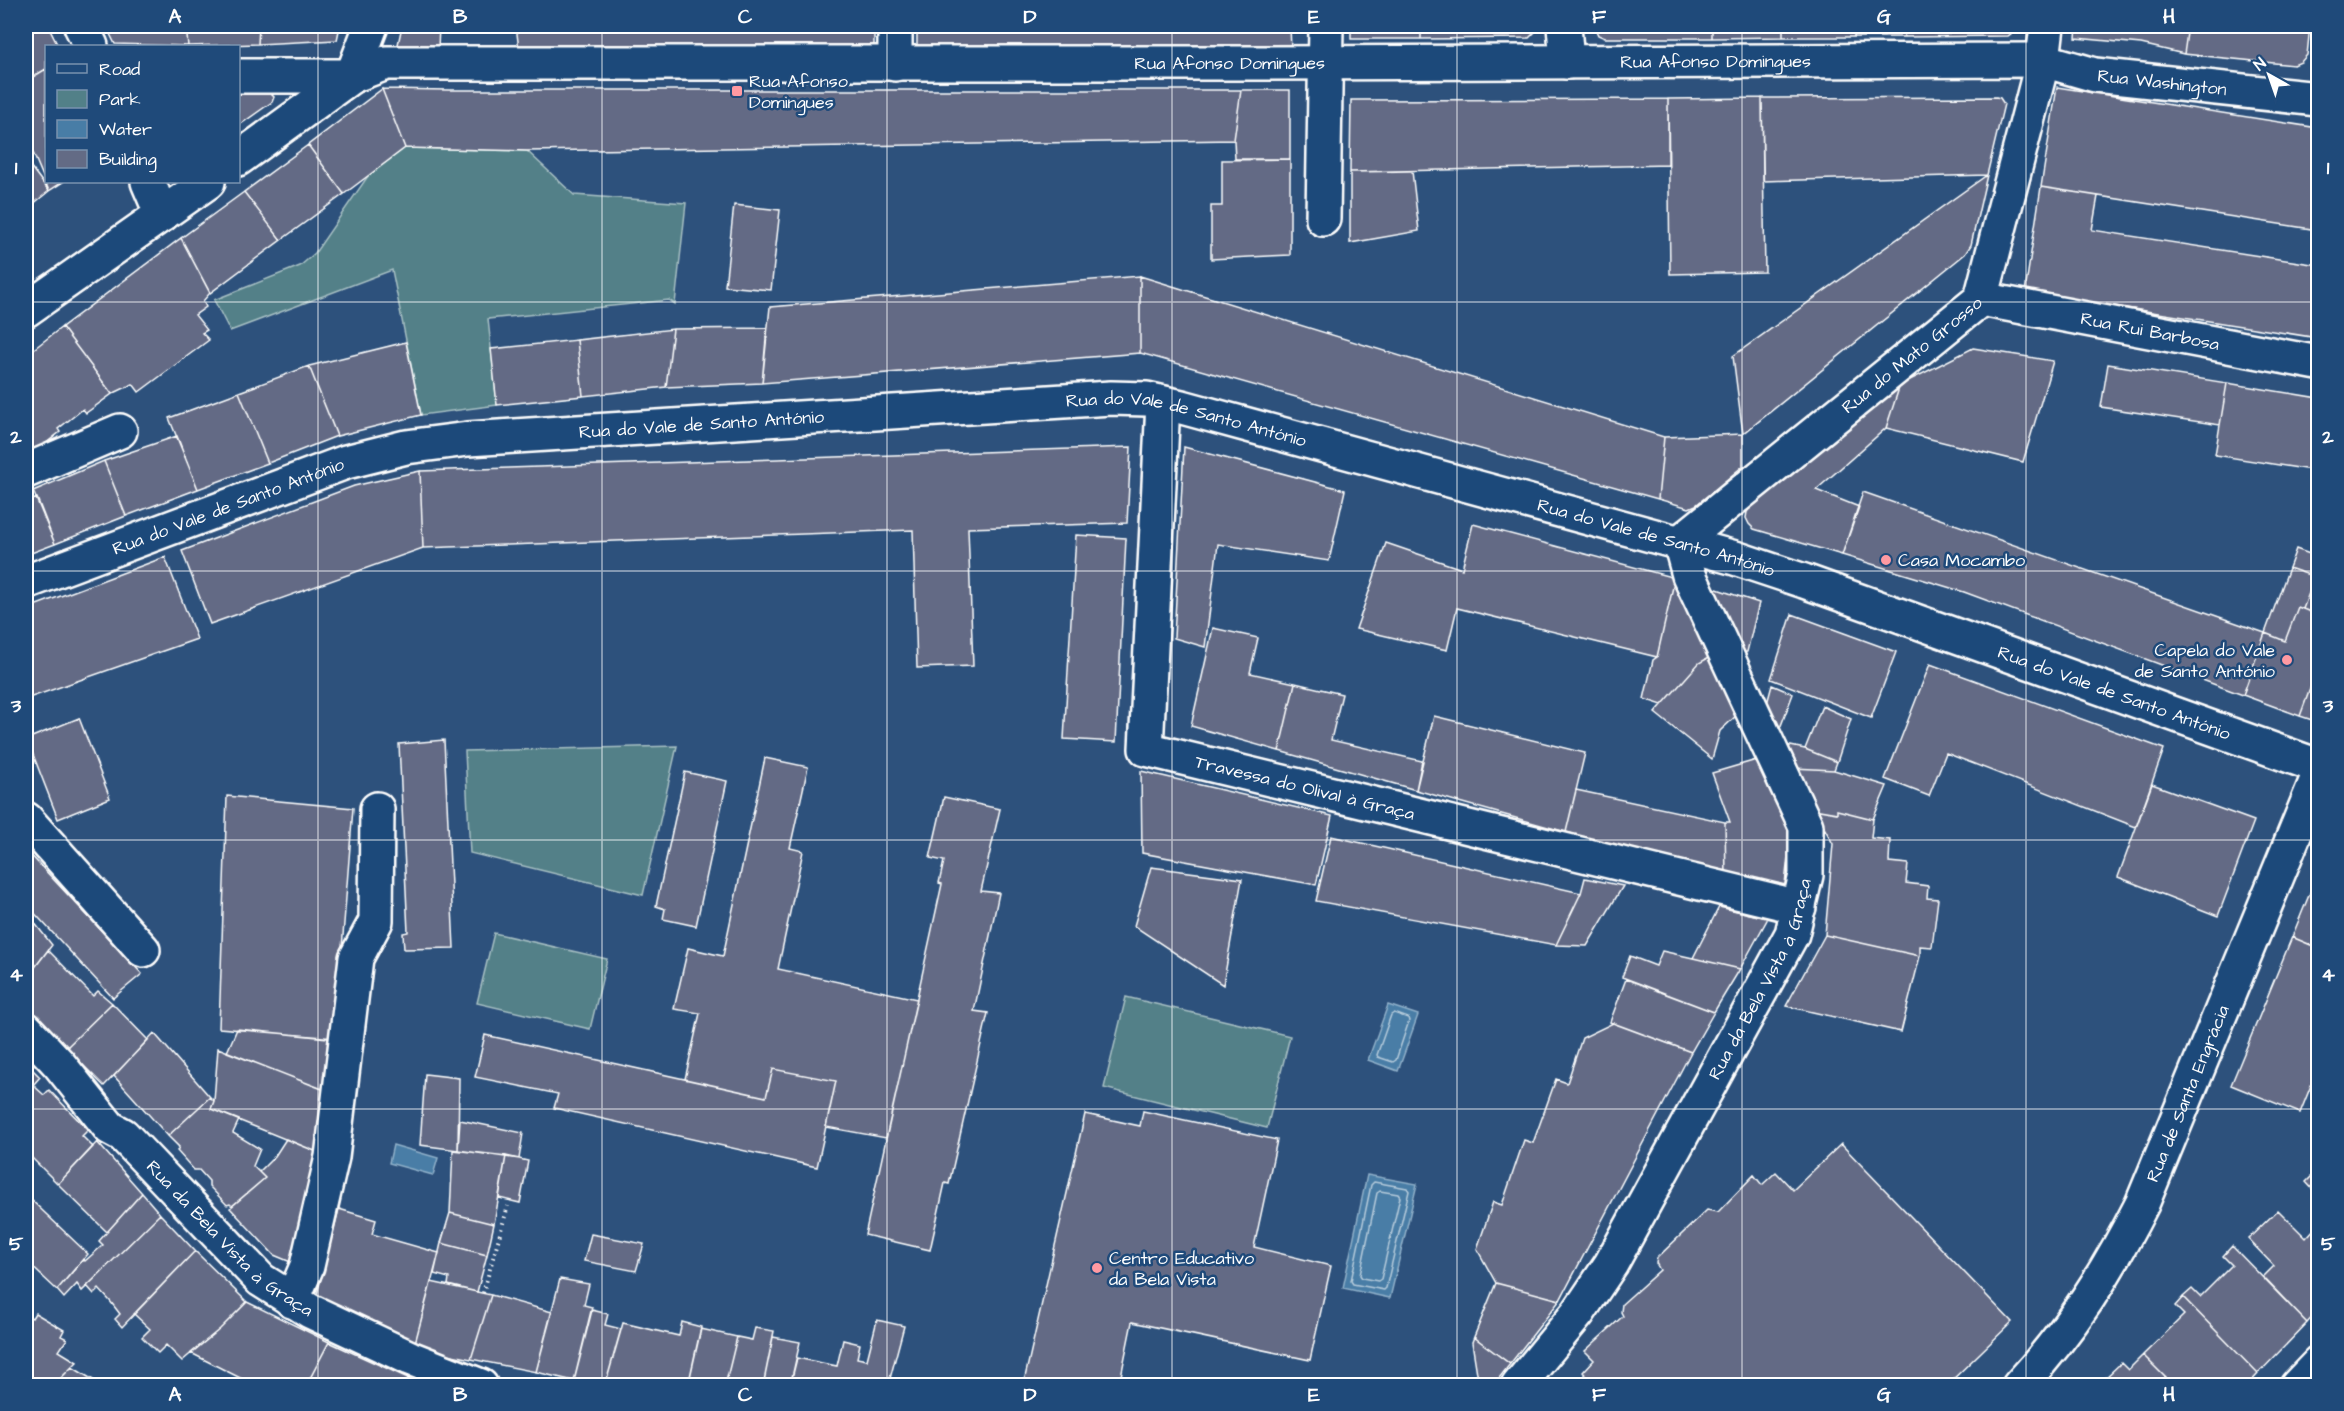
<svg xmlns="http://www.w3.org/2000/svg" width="2344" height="1411" viewBox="0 0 2344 1411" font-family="'Architects Daughter',sans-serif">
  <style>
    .green { fill: #528088; stroke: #a8c0c4; stroke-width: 1.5 }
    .water { fill: #487da6; stroke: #91b1ca; stroke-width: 1.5 }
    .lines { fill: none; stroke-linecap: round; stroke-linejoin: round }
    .shore { stroke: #b6cbdb; stroke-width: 1.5 }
    .building { fill: #636b85; stroke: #fff; stroke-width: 1.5 }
    .minor-casing { stroke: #fff; stroke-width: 38 }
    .path { stroke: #fff; stroke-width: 4; stroke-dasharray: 1.5 4.5; stroke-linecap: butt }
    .minor { stroke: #1f4a7a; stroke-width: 33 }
    .grid { fill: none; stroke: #fff; stroke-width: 1.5; stroke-opacity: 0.55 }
    .poi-dot { fill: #ff9aa2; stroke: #1f4a7a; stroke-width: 2 }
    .labels { text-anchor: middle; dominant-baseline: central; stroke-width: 5; stroke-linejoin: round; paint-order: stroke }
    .street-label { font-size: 18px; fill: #fff; stroke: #1f4a7a }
    .poi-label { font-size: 18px; fill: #fff; stroke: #1f4a7a; text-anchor: start }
    .neatline { fill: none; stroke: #fff; stroke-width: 2 }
    .grid-label { font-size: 20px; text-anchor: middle; font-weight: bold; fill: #fff }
  </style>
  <rect width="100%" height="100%" fill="#2d517c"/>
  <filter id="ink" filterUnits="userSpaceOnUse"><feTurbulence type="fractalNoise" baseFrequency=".0167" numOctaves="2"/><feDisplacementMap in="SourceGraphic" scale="12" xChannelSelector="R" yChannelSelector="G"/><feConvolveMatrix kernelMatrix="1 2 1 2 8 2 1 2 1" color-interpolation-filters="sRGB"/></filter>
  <g filter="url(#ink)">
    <path class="green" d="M405 148 527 151 574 195 686 203 675 304 669 300 488 319 497 405 421 415 392 270 230 331 214 300 300 266 315 253 368 176Z
      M677 746 643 895 470 853 465 751Z
      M494 933 607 959 590 1029 477 1003Z
      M1126 997 1290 1036 1267 1128 1104 1088Z"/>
    <path class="water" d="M1388 1005 1418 1015 1398 1071 1368 1060Z
      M393 1145 438 1158 433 1175 389 1163Z
      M1367 1175 1417 1184 1390 1298 1343 1288Z"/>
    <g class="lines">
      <path class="shore" d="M1394 1013 1408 1018 1409 1021 1396 1060 1393 1062 1378 1057 1377 1055 1391 1015Z
        M1374 1182 1407 1188 1409 1191 1386 1288 1384 1290 1353 1284 1351 1281 1371 1185Z
        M1380 1191 1398 1194 1400 1197 1381 1279 1378 1281 1362 1278 1360 1275 1377 1193Z"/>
    </g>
    <path class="building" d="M26 26H48L58 46H46V69L26 81Z
      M106 26H186L188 46 115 44Z
      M186 26H259L258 44 188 46Z
      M259 26H340L337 40 258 44Z
      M402 26H439L438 49H397Z
      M516 26H874V49H519Z
      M917 26H1290L1291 50 917 49Z
      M1351 26H1421V39H1351Z
      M1421 26H1535V32L1529 38 1421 39Z
      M1594 26H1712V38H1605L1598 35Z
      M1712 26H1783V37L1712 38Z
      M1783 26H1854V37H1783Z
      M1854 26H1904V37H1854Z
      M1904 26H2017L2016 30 2008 36 1904 37Z
      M2077 26H2188L2184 54 2141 44 2076 38Z
      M2188 26H2310L2307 55 2301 62 2294 65 2184 54Z
      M46 69V182H63L49 191 26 136V81Z
      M2057 87 2318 128V230L2041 187Z
      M382 89 449 90H1241L1234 140 527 151 405 148Z
      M382 89 405 148 344 194 308 145Z
      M1241 90H1290V159H1235L1234 140Z
      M238 94H271L274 97 272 102 238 126Z
      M1996 97 2000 98 2004 104 1987 175 1763 181 1762 98Z
      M1762 98 1765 272 1670 274 1668 99Z
      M1668 99V165L1350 172 1351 100Z
      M308 145 344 194 281 240 244 192Z
      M1290 159V255L1211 259V206H1222V160Z
      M27 162 49 191 26 210V163Z
      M1412 171 1419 231 1350 243V172Z
      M1987 175 1971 245 1965 254 1743 434 1733 356Z
      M2041 187 2098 196 2092 230 2318 265V338L2025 292Z
      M244 192 281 240 210 293 181 238Z
      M734 205 780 210 771 290 725 286Z
      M181 238 210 293 203 301 206 307 195 315 207 330 202 333 209 340 139 392 133 384 112 394 62 327Z
      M1140 276 1664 437 1658 499 1140 353Z
      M1140 276V353L762 383 770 307Z
      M62 327 112 394 86 413 83 409 58 429 60 432 26 459V355Z
      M767 328 762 383 666 387 673 329Z
      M673 329 666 387 583 396 577 340Z
      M577 340 583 396 497 405 491 349Z
      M406 342 421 415 337 436 309 366Z
      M1973 348 2053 361 2023 462 1886 428 1900 385Z
      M2108 364 2227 383 2220 425 2101 407Z
      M309 366 337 436 268 463 239 392Z
      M2227 383 2318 398V471L2215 455Z
      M1900 385 1886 428 1816 490 1859 507 1842 555 1754 529 1749 524 1746 518 1747 512 1751 506Z
      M239 392 268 463 198 489 169 418Z
      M1743 434V466L1696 505 1689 508 1658 499 1664 437Z
      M177 436 198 489 126 516 104 461Z
      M1131 447 1127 523 968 528 973 666 917 668 913 530 423 548 420 471Z
      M1184 447 1345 490 1329 561 1218 544 1205 647 1174 638Z
      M104 461 126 516 55 544 33 491Z
      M420 471 423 548 210 624 182 551 354 486Z
      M1863 492 2265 633 2243 695 1964 592 1842 555Z
      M37 498 55 544 26 555V503Z
      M1473 524 1675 578 1657 657 1457 608 1447 650 1356 629 1386 543 1462 569Z
      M1076 535 1126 538 1116 742 1064 739Z
      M2296 549 2318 557V615L2303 609 2315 577 2289 568Z
      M165 557 197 639 26 699V609Z
      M2289 568 2315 577 2303 609 2298 607 2285 641 2265 633Z
      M1675 578 1712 656 1699 663 1662 705 1644 699 1653 660 1657 657Z
      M1714 588 1759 603 1747 652 1739 654 1712 594Z
      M2298 607 2318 615V644L2316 652 2318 653V667L2300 716 2243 695 2265 633 2285 641Z
      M1792 614 1896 652 1871 718 1771 679Z
      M1213 628 1258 638 1250 673 1295 683 1279 751 1191 726Z
      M1712 656 1738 714 1720 731 1712 759 1655 713 1699 663Z
      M1930 664 2164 749 2136 827 1946 753 1929 796 1885 779Z
      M2318 667V722L2300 716Z
      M1295 683 1342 694 1331 740 1422 761 1416 790 1279 751Z
      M1772 685 1793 694 1777 736 1765 711Z
      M1822 706 1851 719 1837 762 1805 749Z
      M1434 716 1585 753 1566 832 1416 790Z
      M79 718 110 798 58 819 27 739Z
      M444 740 454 948 404 949 403 933 408 932 399 744Z
      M1781 744 1805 749 1837 762 1834 770 1793 768Z
      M765 758 808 767 790 848 803 851 778 969 917 999 886 1138 826 1127 836 1081 773 1069 766 1097 685 1079 700 1013 674 1009 688 948 723 956Z
      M1760 759 1791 826 1784 894 1726 878 1725 822H1730L1712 773Z
      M1793 768 1834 770 1887 786 1873 819 1837 810V813L1814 809Z
      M1141 771 1332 816 1316 885 1142 853Z
      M685 772 727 781 696 926 663 919 665 909 656 906Z
      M2152 784 2254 821 2218 916 2118 877Z
      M1576 790 1725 822 1726 878 1566 832Z
      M227 796 353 808 335 1038 219 1028Z
      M944 797 1000 809 981 891 999 893 974 1011 988 1013 949 1184 945 1183 930 1250 865 1235 942 884 939 883 944 861 930 858Z
      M1814 809 1837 813V810L1873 819 1871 838 1890 840 1889 862 1908 864 1906 883 1928 886 1927 898 1938 899 1932 947 1920 946V956L1825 935 1833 844Z
      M1331 836 1581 893 1556 945 1316 901Z
      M26 850 142 974 113 998 26 904Z
      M1151 867 1242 879 1223 985 1134 926Z
      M2318 873V948L2292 937Z
      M1585 878 1623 886 1587 946 1556 945 1581 893Z
      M1719 907 1768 918 1740 969 1693 958Z
      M26 912 52 945 26 979Z
      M1825 935 1920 956 1901 1032 1786 1006Z
      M2292 937 2318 948V1068L2300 1113 2231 1085Z
      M48 950 93 996 98 991 112 1003 66 1048 26 1006V979Z
      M1662 951 1693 958 1740 969 1714 1012 1622 977 1630 956 1656 966Z
      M1626 979 1714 1012 1691 1052 1610 1022Z
      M112 1003 148 1040 104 1086 66 1048Z
      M1613 1023 1691 1052 1560 1300 1496 1283 1477 1249 1493 1202 1502 1205 1524 1140 1533 1143 1556 1079 1567 1083 1582 1038Z
      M237 1029 328 1038 325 1090 227 1052Z
      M154 1033 210 1097 168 1136 114 1076Z
      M485 1035 766 1097 773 1069 836 1081 817 1167 554 1108 558 1094 475 1077Z
      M218 1048 327 1091 322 1154 211 1109 214 1101Z
      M26 1063 40 1077 26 1093Z
      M425 1074 459 1078 458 1150 420 1145Z
      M33 1085 44 1095 49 1090 88 1130 82 1136 93 1147 58 1184 31 1157 26 1163V1093Z
      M210 1097 214 1101 211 1109 239 1120 233 1133 260 1149 253 1166 265 1178 232 1206 230 1204 227 1205 209 1186V1181L199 1170H194L177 1151 179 1147 168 1136Z
      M1143 1111 1277 1140 1254 1247 1331 1266 1310 1360 1132 1322 1119 1386H1023L1085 1114 1140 1126Z
      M460 1120 523 1133 519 1159 458 1150Z
      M286 1139 322 1154 293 1263 274 1255 230 1208 265 1178 259 1172 275 1156Z
      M97 1142 142 1193 107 1232 58 1184Z
      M1841 1144 2012 1322 1946 1386H1595L1583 1372 1594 1360 1585 1351 1623 1316 1621 1312 1622 1304 1660 1270 1656 1263 1657 1258 1707 1210 1718 1212 1754 1175 1762 1185 1776 1172 1793 1190Z
      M453 1150 506 1156 494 1224 450 1213Z
      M506 1156 528 1161 520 1203 499 1198Z
      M2318 1170V1195L2306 1182Z
      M142 1193 160 1214 82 1291 77 1284 64 1298 57 1290 83 1259 85 1261 103 1245 99 1241Z
      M26 1195 88 1254 57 1290 26 1261Z
      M339 1209 376 1220 372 1234 439 1253 414 1347 316 1298Z
      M2278 1210 2306 1238 2318 1225V1311L2307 1323 2263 1277 2274 1266 2248 1239Z
      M450 1213 494 1224 487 1255 441 1243Z
      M160 1214 195 1251 122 1327 115 1319 120 1314 110 1301 99 1289 94 1294 87 1286Z
      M591 1234 644 1244 636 1271 584 1261Z
      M441 1243 487 1255 477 1292 448 1285 449 1278 434 1274Z
      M2232 1246 2307 1323 2258 1374 2183 1297 2192 1289 2200 1297 2232 1265 2223 1256Z
      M195 1251 247 1302 220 1329 182 1361 166 1345 158 1353 142 1337 150 1329 134 1314Z
      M560 1279 589 1284 584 1305 592 1307 574 1381 536 1372Z
      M431 1282 491 1295 471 1359 414 1347Z
      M1496 1283 1560 1300 1510 1364 1474 1337Z
      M491 1295 552 1312 536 1372 471 1359Z
      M2183 1297 2258 1374 2247 1386H2174L2143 1355 2184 1315 2175 1306Z
      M247 1302 329 1342 306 1386H256L191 1353 220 1329Z
      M592 1310 608 1314 605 1325 621 1329 605 1386 574 1381Z
      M35 1313 64 1330 61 1336 67 1339 59 1351 77 1362 53 1386H26V1315L32 1318Z
      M877 1320 904 1326 888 1386H790L797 1358 837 1366 843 1340 860 1344 857 1358 867 1360Z
      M682 1322 701 1327 688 1386H605L623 1323 679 1336Z
      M755 1328 774 1331 763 1386H725L737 1337 752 1340Z
      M701 1329 737 1337 725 1386H688Z
      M773 1337 800 1342 790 1386H763Z
      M1474 1337 1510 1364 1493 1386H1479L1472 1342Z
      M329 1342 408 1378 404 1386H306Z
      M2143 1355 2174 1386H2108L2103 1380 2121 1363 2128 1370Z
      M72 1367 103 1386H53Z
      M408 1378 425 1386H404Z"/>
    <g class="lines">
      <defs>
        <g id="minor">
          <path d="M81 26 91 46"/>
          <path d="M1564 26 1567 62"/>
          <path d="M895 64V26"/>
          <path id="s1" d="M238 76H352L386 63H1269L2043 60 2095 75 2318 99"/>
          <path d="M238 159 352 76 371 26"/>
          <path d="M148 182 162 215"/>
          <path d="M1323 219 1326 26"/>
          <path id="s2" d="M1981 299 2318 363"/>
          <path d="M26 310 208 182"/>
          <path id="s3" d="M1163 403 1146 749 1799 907"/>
          <path d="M26 471 120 431"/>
          <path id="s4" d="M1680 542 1981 299 2043 60 2047 26"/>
          <path id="s5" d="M26 582 346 462 406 447 468 439 1111 398 1147 399 1182 407 1735 558 1804 581 2318 766"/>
          <path d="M26 819 143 950"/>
          <path id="s6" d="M26 1029 59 1064 110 1128 123 1135 261 1280 310 1311 410 1358 481 1386"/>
          <path d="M292 1301 307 1266 332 1157 356 958 376 921 377 809"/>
          <path id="s7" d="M1518 1386 1578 1313 1611 1264 1792 934 1806 875V826L1689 575 1680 542"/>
          <path id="s8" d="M2019 1386C2072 1328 2107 1273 2142 1204L2318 777"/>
          <path d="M2297 1386 2318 1364"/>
        </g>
      </defs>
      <use href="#minor" class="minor-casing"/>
      <path class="path" d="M483 1293 508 1206"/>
      <use href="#minor" class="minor"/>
    </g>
  </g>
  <path class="grid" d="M318 26V1386M602 26V1386M887 26V1386M1172 26V1386M1457 26V1386M1742 26V1386M2026 26V1386M26 302H2318M26 571H2318M26 840H2318M26 1109H2318"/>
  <g class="poi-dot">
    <rect x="731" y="85" width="12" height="12" rx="3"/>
    <circle cx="1886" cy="560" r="6"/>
    <circle cx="2287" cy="660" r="6"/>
    <circle cx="1097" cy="1268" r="6"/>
  </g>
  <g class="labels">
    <g class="street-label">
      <text stroke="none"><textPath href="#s1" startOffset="1480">Rua Afonso Domingues</textPath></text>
      <text stroke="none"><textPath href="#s1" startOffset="994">Rua Afonso Domingues</textPath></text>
      <text stroke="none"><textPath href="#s1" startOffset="1929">Rua Washington</textPath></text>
      <text stroke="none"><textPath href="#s2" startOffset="172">Rua Rui Barbosa</textPath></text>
      <text stroke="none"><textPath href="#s4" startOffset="298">Rua do Mato Grosso</textPath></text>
      <text stroke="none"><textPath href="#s5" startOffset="1188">Rua do Vale de Santo António</textPath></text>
      <text stroke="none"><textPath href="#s5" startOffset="700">Rua do Vale de Santo António</textPath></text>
      <text stroke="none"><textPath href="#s5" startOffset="216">Rua do Vale de Santo António</textPath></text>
      <text stroke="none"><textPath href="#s5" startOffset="1674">Rua do Vale de Santo António</textPath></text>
      <text stroke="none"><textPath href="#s5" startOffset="2158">Rua do Vale de Santo António</textPath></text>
      <text stroke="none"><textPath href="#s3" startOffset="510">Travessa do Olival à Graça</textPath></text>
      <text stroke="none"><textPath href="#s7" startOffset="476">Rua da Bela Vista à Graça</textPath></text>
      <text stroke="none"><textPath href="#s8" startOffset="340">Rua de Santa Engrácia</textPath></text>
      <text stroke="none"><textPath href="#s6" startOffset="294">Rua da Bela Vista à Graça</textPath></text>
    </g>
    <g class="poi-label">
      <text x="749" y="81">Rua Afonso<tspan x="749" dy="21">Domingues</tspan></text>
      <text x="1898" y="560">Casa Mocambo</text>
      <text x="2275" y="650" text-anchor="end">Capela do Vale<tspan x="2275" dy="21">de Santo António</tspan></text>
      <text x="1109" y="1258">Centro Educativo<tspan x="1109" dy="21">da Bela Vista</tspan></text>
    </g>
  </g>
  <rect width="2344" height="1411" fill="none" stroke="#1f4a7a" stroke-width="66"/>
  <rect x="45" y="45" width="195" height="138" fill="#1f4a7a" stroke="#7992af" stroke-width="1.5"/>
  <rect x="57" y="64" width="30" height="9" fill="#1f4a7a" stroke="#7992af" stroke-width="1.5"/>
  <text x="99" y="75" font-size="18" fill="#ffffff">Road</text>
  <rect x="57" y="90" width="30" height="18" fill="#528088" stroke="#7992af" stroke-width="1.5"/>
  <text x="99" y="105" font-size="18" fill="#ffffff">Park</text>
  <rect x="57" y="120" width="30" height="18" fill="#487da6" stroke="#7992af" stroke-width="1.5"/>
  <text x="99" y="135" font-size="18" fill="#ffffff">Water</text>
  <rect x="57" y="150" width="30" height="18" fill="#636b85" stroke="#7992af" stroke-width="1.5"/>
  <text x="99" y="165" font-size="18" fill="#ffffff">Building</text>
  <g transform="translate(2269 75) rotate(320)" stroke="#1f4a7a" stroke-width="4.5" paint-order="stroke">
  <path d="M0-4.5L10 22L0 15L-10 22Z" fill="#ffffff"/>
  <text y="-9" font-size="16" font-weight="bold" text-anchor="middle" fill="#ffffff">N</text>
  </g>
  <rect x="33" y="33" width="2278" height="1345" class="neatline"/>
  <g class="grid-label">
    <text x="175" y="23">A</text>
    <text x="460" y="23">B</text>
    <text x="745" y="23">C</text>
    <text x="1030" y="23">D</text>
    <text x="1314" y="23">E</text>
    <text x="1599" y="23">F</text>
    <text x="1884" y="23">G</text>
    <text x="2169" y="23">H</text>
    <text x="16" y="174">1</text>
    <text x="2328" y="174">1</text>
    <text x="16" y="443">2</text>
    <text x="2328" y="443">2</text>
    <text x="16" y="712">3</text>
    <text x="2328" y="712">3</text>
    <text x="16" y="981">4</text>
    <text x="2328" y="981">4</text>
    <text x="16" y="1250">5</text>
    <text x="2328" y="1250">5</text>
    <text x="175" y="1401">A</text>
    <text x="460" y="1401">B</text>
    <text x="745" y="1401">C</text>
    <text x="1030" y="1401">D</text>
    <text x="1314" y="1401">E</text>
    <text x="1599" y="1401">F</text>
    <text x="1884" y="1401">G</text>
    <text x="2169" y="1401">H</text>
  </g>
</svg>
